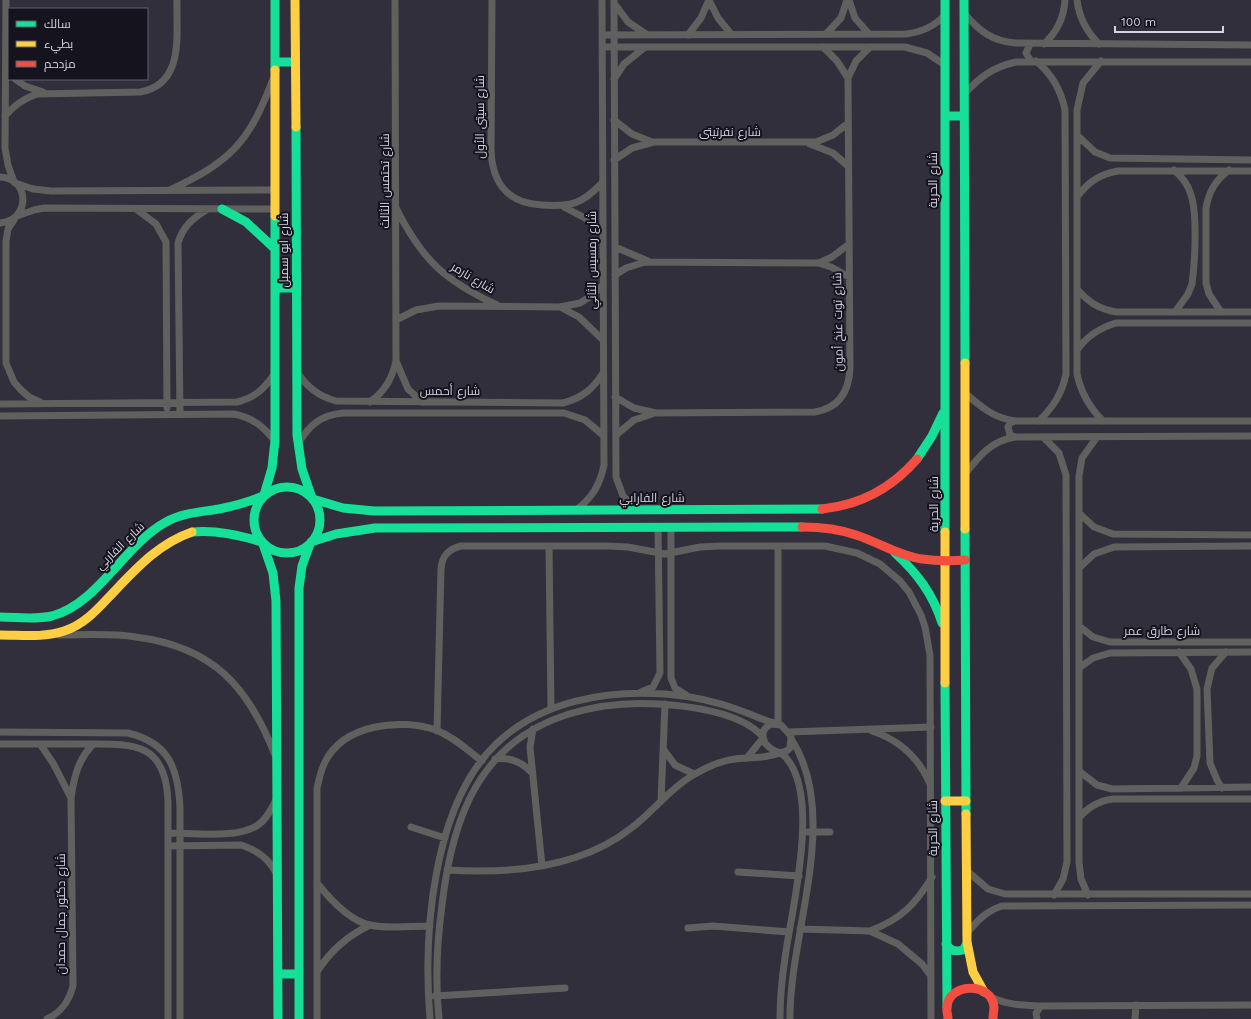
<svg xmlns="http://www.w3.org/2000/svg" width="1251" height="1019" viewBox="0 0 1251 1019" font-family="'Work Sans',Cairo,sans-serif">
  <style>
    .lines { fill: none; stroke-linecap: round; stroke-linejoin: round }
    .street { stroke: #60615e; stroke-width: 7 }
    .fast { stroke: #16e098; stroke-width: 9 }
    .slow { stroke: #ffcf43; stroke-width: 9 }
    .jam { stroke: #f24e42; stroke-width: 9 }
    .labels { text-anchor: middle; dominant-baseline: central; stroke-width: 4; stroke-linejoin: round; paint-order: stroke }
    .street-label { font-size: 12px; fill: #d4d3e2; stroke: #15141e }
  </style>
  <rect width="100%" height="100%" fill="#302f3b"/>
  <g class="lines">
    <path class="street" d="M6 0 5 148 8 165 14 182
      M492 0 491 149C492 183 507 203 542 205 571 207 582 204 602 183
      M614 0 616 477 623 496 638 510
      M709 0 718 18 731 34
      M849 0 855 18 869 34
      M1077 0C1079 18 1086 31 1099 44
      M614 3 628 22 646 34
      M964 13C979 31 992 41 1015 43L1251 45
      M826 34 841 18 847 0
      M602 35 906 34C922 32 934 27 945 15
      M688 35 701 18 709 0
      M1030 44 1026 53 1031 61
      M1044 44C1057 32 1064 18 1065 0
      M602 47H905L927 53 945 65
      M823 47 837 61 848 78
      M1036 61C1052 74 1061 90 1065 110L1066 374C1062 394 1053 407 1039 421
      M1101 61 1083 83 1077 110V374C1081 393 1089 407 1103 421
      M15 79 25 86 43 92
      M614 79 624 64 644 48
      M964 94C980 77 993 67 1016 62H1251
      M5 116C15 105 23 99 37 94L140 92C185 84 176 35 177 0
      M614 120 632 134 652 142
      M1077 135 1095 152 1110 158 1251 160
      M810 144 833 153 848 166
      M614 160 632 148 654 142H816L833 135 848 123
      M1174 170C1181 176 1187 183 1190 192 1198 212 1195 261 1192 284L1188 294 1175 312
      M0 177C30 178 31 220 0 223
      M15 183 33 189 51 191 275 190
      M170 190C231 161 249 143 273 79
      M1077 197C1088 182 1100 174 1118 171H1251
      M564 207 585 218 603 234
      M396 208C422 260 445 281 497 305
      M136 209 156 224 166 242 167 408
      M17 216 34 210 44 208 275 209
      M15 218 8 229 6 241V363L14 382 21 390 29 397 40 402
      M615 247 648 261
      M819 263 832 257 849 244
      M615 275 626 268 645 262 818 263 831 267 849 277
      M1077 289C1088 302 1099 309 1116 312H1251
      M560 307 579 317 603 340
      M1221 312 1209 294 1206 283V208C1209 191 1215 181 1229 170
      M396 320 416 310 439 306 560 307 580 303 588 298 603 285
      M1077 350C1087 336 1099 328 1116 323H1251
      M396 361 408 389 422 402
      M297 372C307 387 318 396 336 401L563 403C582 398 593 389 603 373
      M965 393C981 407 994 418 1015 421H1251
      M615 397 634 408 656 413 815 412C839 408 849 392 850 368L848 78 856 61 870 47
      M370 402C385 391 392 379 396 361L395 0
      M0 404 237 402C255 398 265 388 275 373
      M180 414 178 243C183 226 193 218 208 209
      M0 416 234 414C253 418 263 426 275 441
      M616 435 634 420 652 414
      M1015 437 1010 435 1008 427 1010 423 1015 421
      M1043 437 1059 453 1066 475 1067 862 1063 879 1054 895
      M298 444C309 425 321 415 343 413H564L585 420 603 435
      M965 474C980 455 991 441 1015 437L1251 436
      M576 510C592 498 600 485 604 465L602 0
      M1079 513 1094 527 1113 534 1251 535
      M671 528V678L675 688 686 695
      M549 546 551 709
      M778 546V724
      M1079 568 1094 554 1114 547 1251 546
      M1079 626 1093 637 1110 642H1251
      M59 635C84 635 111 633 136 637 213 647 248 686 275 755
      M1179 652 1191 669 1197 689V756L1194 768 1181 788
      M1079 668 1093 658 1110 653 1251 652
      M641 692 653 687 660 673 658 528
      M771 724 781 725 791 736 790 748C782 757 772 751 765 743 761 734 763 728 771 724Z
      M533 729 530 747 542 866
      M437 731 441 569C442 556 448 549 461 546H607L628 547 665 554 700 547 721 546H825L857 553 880 564 900 581 909 592 921 615 925 627 930 655 931 1019
      M872 731C899 740 919 758 930 784
      M0 732 128 733C169 743 178 768 180 807V1019
      M789 732 931 727
      M0 744C27 744 53 744 80 744 130 744 166 739 168 802V1019
      M40 744 53 763 71 798
      M664 750 675 765 694 774
      M747 758 763 738
      M495 759C510 757 521 761 531 772
      M1079 771 1097 785 1112 789 1251 787
      M1222 788 1217 780 1210 763 1207 689 1212 668 1226 652
      M661 801 665 704
      M1079 818C1088 807 1098 801 1113 799H1251
      M411 827 445 838
      M808 832H830
      M168 833C193 833 237 839 258 825 267 819 271 809 276 800
      M168 846 241 845C257 850 269 858 276 873
      M447 870C509 874 580 868 630 829 653 812 670 788 695 774 710 765 729 758 747 758 759 757 767 758 779 753
      M966 870 988 889 1005 894H1251
      M738 872 799 876
      M317 883C329 898 350 921 370 925 386 929 412 926 430 926
      M1088 895 1081 879 1079 862V476L1082 458 1097 437
      M688 928 713 926 789 932
      M800 929 870 931 898 944 922 964 931 976
      M870 931C901 919 915 905 932 877
      M966 934C977 921 986 911 1002 906L1251 905
      M317 972C330 951 347 936 370 925
      M435 996 565 988
      M989 996C1005 1005 1023 1005 1041 1006L1251 1005
      M47 1019C62 1012 69 1001 73 986L71 798C74 777 78 760 93 744
      M317 1019V788C319 779 321 770 325 762 344 724 400 718 436 730 454 737 467 750 482 761
      M430 1019C423 936 432 806 496 744 541 701 605 690 665 694 690 696 715 701 739 710 751 714 762 720 775 723
      M439 1019C435 981 437 942 442 905 452 818 479 742 569 714 598 705 628 702 658 704 690 706 741 712 763 737
      M780 1019C780 999 782 978 785 958 791 911 824 787 781 753
      M790 1019C789 934 841 818 792 740
      M1037 1019 1036 1013 1041 1006
      M1135 1019 1136 1005"/>
    <path class="fast" d="M275 0V70
      M945 0V532
      M964 0 965 363
      M275 62H295
      M945 116H964
      M296 127 297 435 302 469 312 498
      M222 209 246 222 275 249
      M275 288H296
      M917 459 932 436 943 413
      M254 520a33 33 0 1 1 66 0a33 33 0 1 1-66 0Z
      M264 495 272 468 275 441V216
      M313 499 343 508 374 511 822 509
      M965 529 966 814
      M192 532C217 530 238 535 262 542
      M311 542 336 534 375 528 802 527
      M263 544 273 573 276 601 278 1019
      M895 553C917 573 933 594 942 623
      M0 617C17 617 35 620 52 616 98 604 124 545 166 522 182 513 201 512 219 509 234 506 249 502 263 496
      M945 683 947 1007
      M946 944C951 951 955 952 963 950L967 944
      M278 974H299
      M299 1019V588L302 566 310 544"/>
    <path class="slow" d="M295 0 296 127
      M275 70V216
      M965 363V529
      M945 532V683
      M0 635C21 635 43 638 64 631 83 625 96 611 109 597 134 571 157 544 192 532
      M945 801H966
      M966 814 967 942 973 972 984 992"/>
    <path class="jam" d="M822 509C861 505 892 488 917 459
      M802 527C819 527 839 529 856 535 878 542 899 556 922 559 936 561 951 561 965 560
      M948 1019C948 1015 946 1010 947 1007 949 982 992 982 994 1007 994 1010 993 1015 993 1019"/>
  </g>
  <g class="labels">
    <g class="street-label">
      <text transform="translate(480 117) rotate(-90)">شارع سيتى الأول</text>
      <text x="730" y="132">شارع نفرتيتى</text>
      <text transform="translate(933 180) rotate(-90)">شارع الحرية</text>
      <text transform="translate(385 181) rotate(-90)">شارع تحتمس الثالث</text>
      <text transform="translate(284 250) rotate(-90)">شارع ابو سمبل</text>
      <text transform="translate(592 260) rotate(-90)">شارع رمسيس الثاني</text>
      <text transform="translate(473 278) rotate(31)">شارع نارمر</text>
      <text transform="translate(838 322) rotate(-91)">شارع توت عنخ أمون</text>
      <text x="450" y="391">شارع أحمس</text>
      <text x="652" y="498">شارع الفارابي</text>
      <text transform="translate(934 504) rotate(-90)">شارع الحرية</text>
      <text transform="translate(120 546) rotate(-44)">شارع الفاربي</text>
      <text x="1162" y="631">شارع طارق عمر</text>
      <text transform="translate(933 828) rotate(-90)">شارع الحرية</text>
      <text transform="translate(61 914) rotate(-90)">شارع دكتور جمال حمدان</text>
    </g>
  </g>
  <rect x="8" y="8" width="140" height="72" fill="#15141e" stroke="#61606c"/>
  <rect x="16" y="21" width="20" height="6" fill="#16e098" stroke="#61606c"/>
  <text x="44" y="28" font-size="12" fill="#d4d3e2">سالك</text>
  <rect x="16" y="41" width="20" height="6" fill="#ffcf43" stroke="#61606c"/>
  <text x="44" y="48" font-size="12" fill="#d4d3e2">بطيء</text>
  <rect x="16" y="61" width="20" height="6" fill="#f24e42" stroke="#61606c"/>
  <text x="44" y="68" font-size="12" fill="#d4d3e2">مزدحم</text>
  <path d="M1115 26v6h108v-6" fill="none" stroke="#d4d3e2" stroke-width="2"/>
  <text x="1121" y="26" font-size="12" fill="#d4d3e2" stroke="#15141e" stroke-width="3" paint-order="stroke">100 m</text>
</svg>
